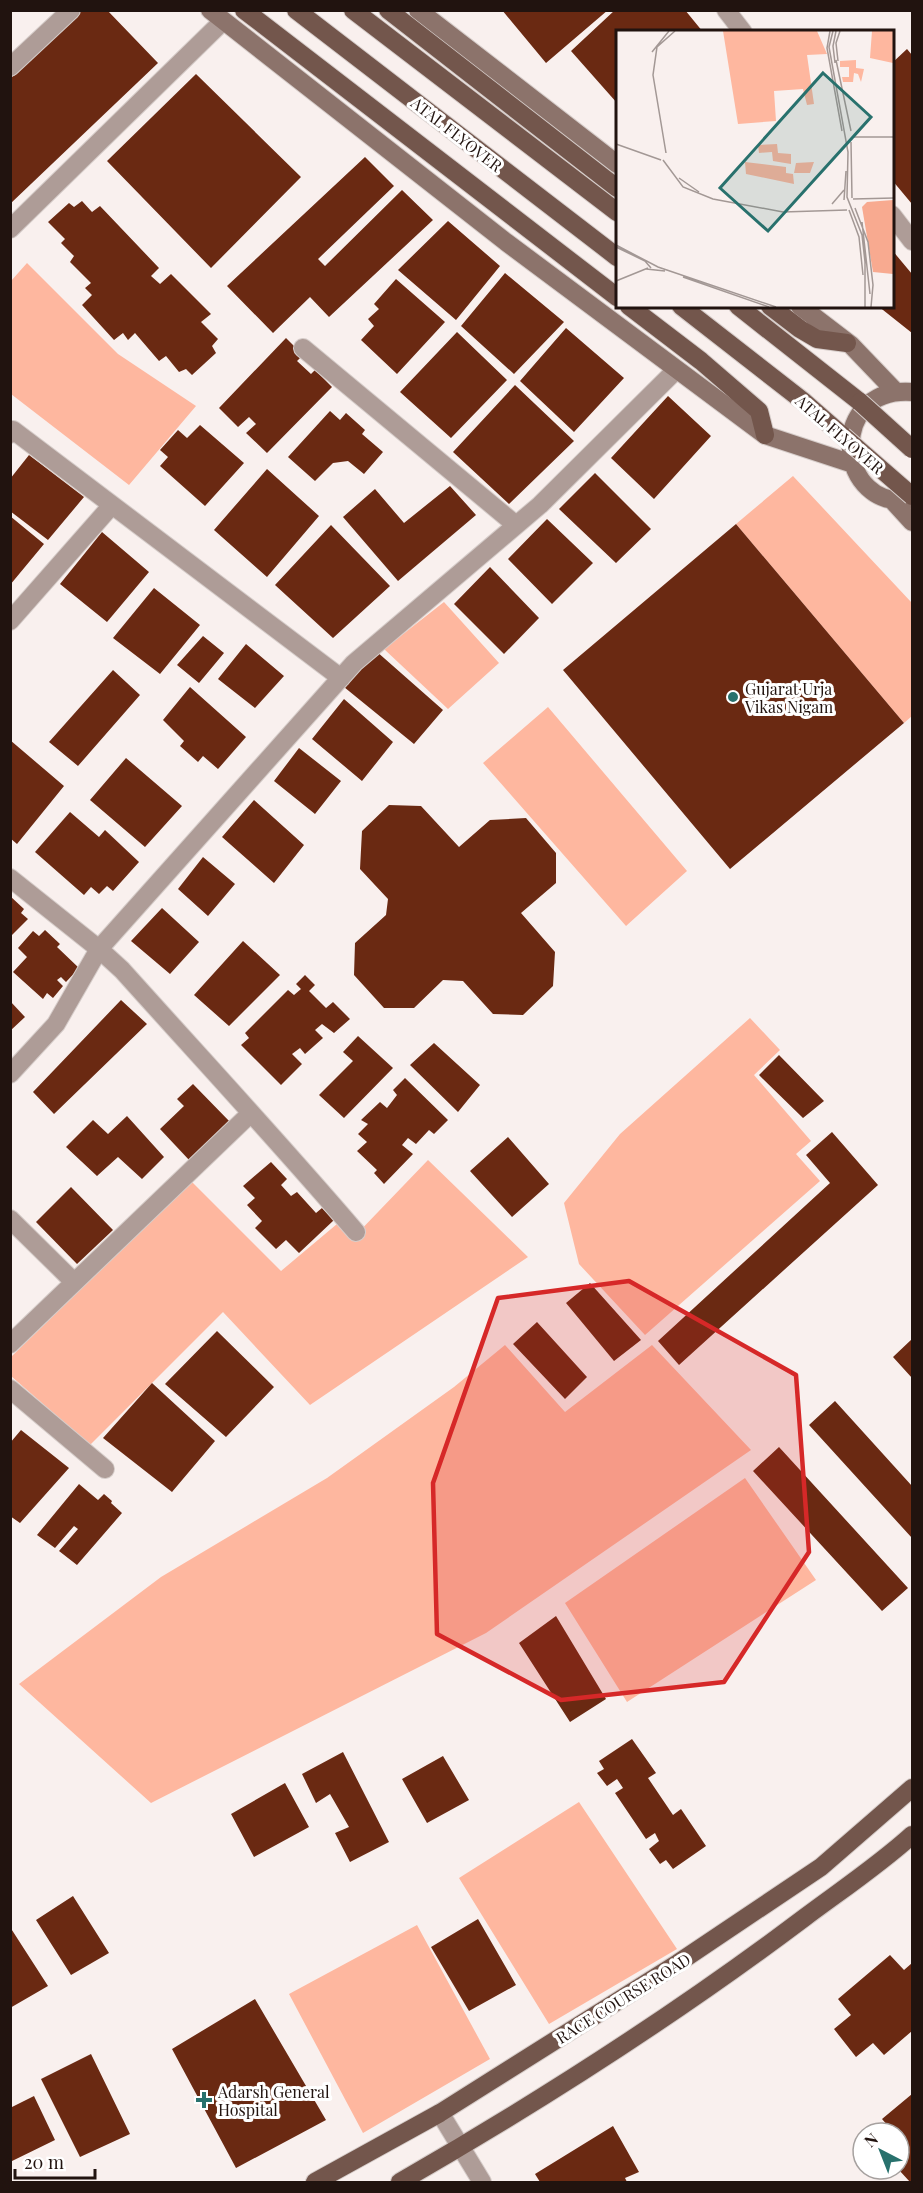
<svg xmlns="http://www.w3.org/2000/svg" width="923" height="2193" viewBox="0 0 923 2193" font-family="'Playfair Display',serif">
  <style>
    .green { fill: #feb79f }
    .building { fill: #6a2912 }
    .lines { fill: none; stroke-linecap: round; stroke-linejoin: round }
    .street-casing { stroke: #d6cdca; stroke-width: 20 }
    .secondary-casing { stroke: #d6cdca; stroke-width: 20 }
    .primary-casing { stroke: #d6cdca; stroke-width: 20 }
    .street { stroke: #ae9c97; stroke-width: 18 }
    .secondary { stroke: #8c736b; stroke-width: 18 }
    .primary { stroke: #73564c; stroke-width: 18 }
    .primary-bridge-casing { stroke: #d6cdca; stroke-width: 20; stroke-linecap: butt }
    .primary-bridge { stroke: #73564c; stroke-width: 18 }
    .marked { fill: #d62828; fill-opacity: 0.2; stroke: #d62828; stroke-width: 4.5; stroke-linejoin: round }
    .poi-dot { fill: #28716d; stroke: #fff; stroke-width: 2 }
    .labels { text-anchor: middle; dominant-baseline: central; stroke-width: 6; stroke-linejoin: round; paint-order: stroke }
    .street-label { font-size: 16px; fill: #21130f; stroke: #fff }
    .poi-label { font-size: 16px; fill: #21130f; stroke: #fff; text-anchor: start }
    .inset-road { fill: none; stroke: #a39895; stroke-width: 1.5 }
    .view { fill: #28716d; fill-opacity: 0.15; stroke: #28716d; stroke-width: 3 }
    .inset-edge { fill: none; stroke: #21130f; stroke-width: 3 }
  </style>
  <rect width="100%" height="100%" fill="#f9f0ee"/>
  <path class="green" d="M27 263 118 354 196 406 129 485 11 394V281Z
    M793 476 912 603V716L904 723 736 524Z
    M444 602 499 663 448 709 384 649Z
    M548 707 687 871 626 926 483 763Z
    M750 1018 780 1050 754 1075 811 1141 796 1154 820 1181 645 1335 579 1264 564 1203 620 1134Z
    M428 1160 528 1257 310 1405 223 1312 90 1445 11 1376V1357L191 1181 281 1271 337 1224 353 1238Z
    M505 1345 565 1412 652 1345 751 1450 486 1633 151 1803 19 1684 161 1577 327 1478 454 1387Z
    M745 1478 816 1580 627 1702 565 1603Z
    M579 1802 677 1949 549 2024 459 1878Z
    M417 1925 490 2059 363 2133 289 1994Z"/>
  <path class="building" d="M80 10H107L158 63 10 204V79Z
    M502 10H608L546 63Z
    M615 10H685L703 32H617V103L571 51Z
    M907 49 912 55V204L892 180V63Z
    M196 74 301 177 211 268 107 161Z
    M365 157 394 186 318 259 325 266 402 190 433 220 329 317 310 297 273 333 227 286Z
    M82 201 92 212 100 206 159 268 151 276 160 284 171 274 211 314 201 322 218 339 212 346 216 353 192 375 186 369 179 372 166 356 159 361 135 333 128 340 123 333 114 340 82 305 92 295 85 288 91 283 70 262 74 256 61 243 65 239 48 222 69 203 74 207Z
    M448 221 500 266 456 320 398 270Z
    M892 250 912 274V333L878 306H892Z
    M505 273 564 322 514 374 461 326Z
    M396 279 445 322 397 374 361 340 374 326 368 319 379 309 374 304Z
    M566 328 624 378 574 432 520 381Z
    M457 332 507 380 451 438 400 392Z
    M286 338 303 355 297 361 311 374 315 370 332 387 267 453 246 433 256 424 249 417 238 427 219 408Z
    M515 385 574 441 509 504 453 452Z
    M668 396 711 436 654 499 611 458Z
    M330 411 340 420 346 413 365 430 362 434 383 452 364 474 348 461 333 463 315 481 288 457Z
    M200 425 244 463 205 506 160 466 168 457 160 450 178 430 187 438Z
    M29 455 84 497 48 540 10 511V479Z
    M267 469 319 516 267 577 214 530Z
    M595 473 651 529 616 563 559 509Z
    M450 486 476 515 398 581 343 517 375 489 404 523Z
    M10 516 44 544 10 585Z
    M547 519 593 563 552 604 508 559Z
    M736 524 904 723 730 869 563 670Z
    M331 525 390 586 333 638 275 585Z
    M102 532 149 572 107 622 60 584Z
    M490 567 539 618 504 654 454 604Z
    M154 588 200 625 160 674 113 638Z
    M203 636 224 653 199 683 177 665Z
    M246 644 284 676 255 708 218 679Z
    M376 651 443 710 414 744 344 687Z
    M113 670 140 695 78 766 49 742Z
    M190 687 246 737 218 769 203 756 198 762 180 746 184 741 163 720Z
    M344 699 393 742 362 781 312 739Z
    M10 740 64 786 17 844 10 838Z
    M299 748 341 781 315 814 274 781Z
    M126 758 182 806 145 847 90 800Z
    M254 800 304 845 274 883 222 837Z
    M389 805 421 806 459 847 490 820 526 818 556 853V883L521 913 555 952 553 986 523 1015 493 1014 463 981 443 980 414 1008H384L354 975 355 943 386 915 388 899 360 869 362 831Z
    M70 812 99 837 105 830 139 862 113 891 107 886 99 894 91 887 84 895 35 852Z
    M203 857 235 884 208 916 178 889Z
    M10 896 24 909 21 913 28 919 12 935 10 934Z
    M162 908 199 942 170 974 131 941Z
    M45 930 60 944 57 947 79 968 66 982 61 977 57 980 63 986 53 998 47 993 43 999 13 972 27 957 18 948 33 931 39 936Z
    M243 941 280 975 229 1026 194 995Z
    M305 975 315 985 309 991 326 1008 333 1002 350 1019 334 1033 322 1024 315 1030 323 1038 305 1054 300 1048 292 1054 302 1064 281 1085 241 1045 249 1038 245 1033 288 990 294 995 301 989 296 984Z
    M121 1000 147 1024 54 1114 33 1092Z
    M10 1001 25 1017 10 1031Z
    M358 1036 393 1068 344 1118 319 1095 353 1061 343 1052Z
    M434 1043 480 1085 458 1112 410 1065Z
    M779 1055 824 1101 803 1118 759 1075Z
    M405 1078 448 1120 434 1134 429 1130 416 1144 408 1138 402 1145 413 1154 384 1184 374 1173 377 1170 357 1151 367 1142 358 1134 368 1124 361 1120 380 1102 387 1108 397 1095 393 1090Z
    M193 1084 231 1123 190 1161 160 1129 184 1106 177 1099Z
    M127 1116 164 1157 142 1179 118 1157 97 1176 66 1147 93 1120 108 1134Z
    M832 1132 878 1185 679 1365 658 1341 830 1183 806 1155Z
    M508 1137 549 1184 512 1217 470 1171Z
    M271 1162 287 1179 281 1185 291 1196 297 1192 316 1213 322 1208 334 1220 299 1253 286 1240 276 1249 255 1228 262 1221 247 1205 255 1198 243 1186Z
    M71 1187 113 1230 77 1264 36 1222Z
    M590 1283 641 1340 614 1361 566 1303Z
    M537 1322 587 1377 565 1399 513 1344Z
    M217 1331 274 1387 226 1437 165 1384Z
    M912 1339V1378L893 1357Z
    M152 1383 215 1441 172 1492 103 1438Z
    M835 1401 912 1486V1538L809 1425Z
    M21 1430 69 1468 20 1523 10 1516V1443Z
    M779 1447 908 1588 882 1611 753 1471Z
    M79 1484 98 1500 104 1494 112 1501 111 1503 122 1513 77 1565 59 1551 78 1529 74 1526 55 1548 37 1535Z
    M556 1616 606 1699 570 1722 519 1643Z
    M632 1739 656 1773 648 1778 673 1815 681 1809 706 1846 673 1869 666 1860 660 1864 649 1849 659 1841 655 1833 646 1839 615 1793 623 1788 617 1779 607 1786 597 1773 604 1769 599 1761Z
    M343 1752 389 1842 350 1862 335 1833 349 1827 330 1794 316 1803 302 1774Z
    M443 1756 469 1800 427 1823 402 1779Z
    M285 1783 309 1827 254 1857 231 1814Z
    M73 1896 109 1953 71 1975 36 1920Z
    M478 1919 516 1985 469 2011 431 1947Z
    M10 1927 48 1986 10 2008Z
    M890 1955 904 1970 912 1963V2031L884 2055 873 2043 856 2057 834 2029 851 2015 838 1999Z
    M255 1999 326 2120 236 2168 172 2049Z
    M91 2054 130 2134 80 2157 41 2079Z
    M912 2094V2182H910L899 2170V2158L908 2150 899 2139V2133H894L882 2119Z
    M34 2096 55 2140 10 2162V2108Z
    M613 2126 639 2172 625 2178 627 2182H540L535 2174Z"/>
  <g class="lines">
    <defs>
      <path id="street" d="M726 10 743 32
        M10 67 71 10
        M892 215 912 241
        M10 229 223 21
        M303 348 516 525
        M10 434 13 430 341 678
        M10 621 112 505
        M10 878 99 949 122 970C200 1057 280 1143 356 1232
        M10 1074 56 1024 99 949 354 663 540 505 676 370
        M10 1219 74 1282
        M10 1344 250 1114
        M10 1389 105 1469
        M440 2113 482 2182"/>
      <path id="secondary" d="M210 10 506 242 765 435 853 464
        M418 10 617 164
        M800 306 851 345 896 392
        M912 392C824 386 837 514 912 499
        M891 499 912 522"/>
      <path id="primary" d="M244 10 617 297
        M296 10 617 257
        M353 10 617 212
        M388 10 617 188
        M629 306 701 361 759 411 765 435
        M681 306 803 401 843 436
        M738 306 860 402
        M770 306 800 329 817 339 847 343
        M315 2182 440 2113 678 1963 821 1867 912 1788
        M400 2182C539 2102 675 2015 804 1918 840 1891 879 1865 912 1835"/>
    </defs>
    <use href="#street" class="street-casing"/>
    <use href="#secondary" class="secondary-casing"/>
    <use href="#primary" class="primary-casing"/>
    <use href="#street" class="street"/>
    <use href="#secondary" class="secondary"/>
    <use href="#primary" class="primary"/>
    <defs>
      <path id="primary-bridge" d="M860 402 912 449
        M843 436 912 496"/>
    </defs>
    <use href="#primary-bridge" class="primary-bridge-casing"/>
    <use href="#primary-bridge" class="primary-bridge"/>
  </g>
  <path class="marked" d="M629 1281 796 1375 809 1552 724 1682 561 1700 437 1634 433 1483 498 1298Z"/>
  <g class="poi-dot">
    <circle cx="733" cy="697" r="6"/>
    <path d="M201 2091h6v6h6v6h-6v6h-6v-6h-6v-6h6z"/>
  </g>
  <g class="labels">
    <g class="street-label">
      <text transform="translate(457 134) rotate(38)">ATAL FLYOVER</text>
      <text transform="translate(840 434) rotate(41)">ATAL FLYOVER</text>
      <text transform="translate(623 1998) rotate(-32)">RACE COURSE ROAD</text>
    </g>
    <g class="poi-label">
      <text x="745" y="688">Gujarat Urja<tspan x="745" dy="18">Vikas Nigam</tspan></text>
      <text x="218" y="2091">Adarsh General<tspan x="218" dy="18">Hospital</tspan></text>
    </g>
  </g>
  <g transform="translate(616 30)">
    <rect width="278" height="278" fill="#f9f0ee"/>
    <path d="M107 1H201L211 24 191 25 198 74 191 75 187 59 158 61 160 91 122 94ZM256 1H277V33L254 28ZM240 30V38L248 39 245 52 242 44 238 43 237 52H227L226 47H233V37H224V31ZM161 114 162 123 175 124V134L157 131 156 122 143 123 142 115ZM129 132 170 137V143L177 144 178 154 130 144ZM198 132 194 143H178L180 133Z" fill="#feb79f"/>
    <path d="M277 170V244L257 242 246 177 251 172Z" fill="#f8aa90"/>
    <path class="inset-road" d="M214 1 211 18 226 101M217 1 213 17 232 122 231 167 246 205 249 232V277M36 22 53 1M220 30 235 101M222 31 220 13 224 1M219 33 217 16 220 1M236 107H278M235 112 236 168M0 114 45 130M50 123 37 45 41 17 59 1M47 130 67 157 97 169 167 182 231 180M63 148 83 162M237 169 278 168M228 170 230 141M216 174 228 160M239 178 252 212 257 255 255 277M233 180 243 207 247 245M246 192 254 264M0 215 42 237 160 277M0 217 29 231 35 238M30 239 49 241M67 247 153 277M0 251 32 238"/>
    <path class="view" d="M207 43 255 87 152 201 104 158Z"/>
    <rect width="278" height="278" class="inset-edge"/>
  </g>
  <rect width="923" height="2193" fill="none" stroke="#21130f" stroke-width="24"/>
  <g transform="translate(881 2151) rotate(318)"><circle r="28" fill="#ffffff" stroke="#a6a19f" stroke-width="1.5"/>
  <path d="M0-4.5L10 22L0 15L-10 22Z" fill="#28716d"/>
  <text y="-9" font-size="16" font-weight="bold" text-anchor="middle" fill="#21130f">N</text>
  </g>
  <path d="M15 2169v9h80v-9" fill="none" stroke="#21130f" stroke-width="3"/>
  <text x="24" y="2169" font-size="18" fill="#21130f" stroke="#ffffff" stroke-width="4.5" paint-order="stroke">20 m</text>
</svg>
